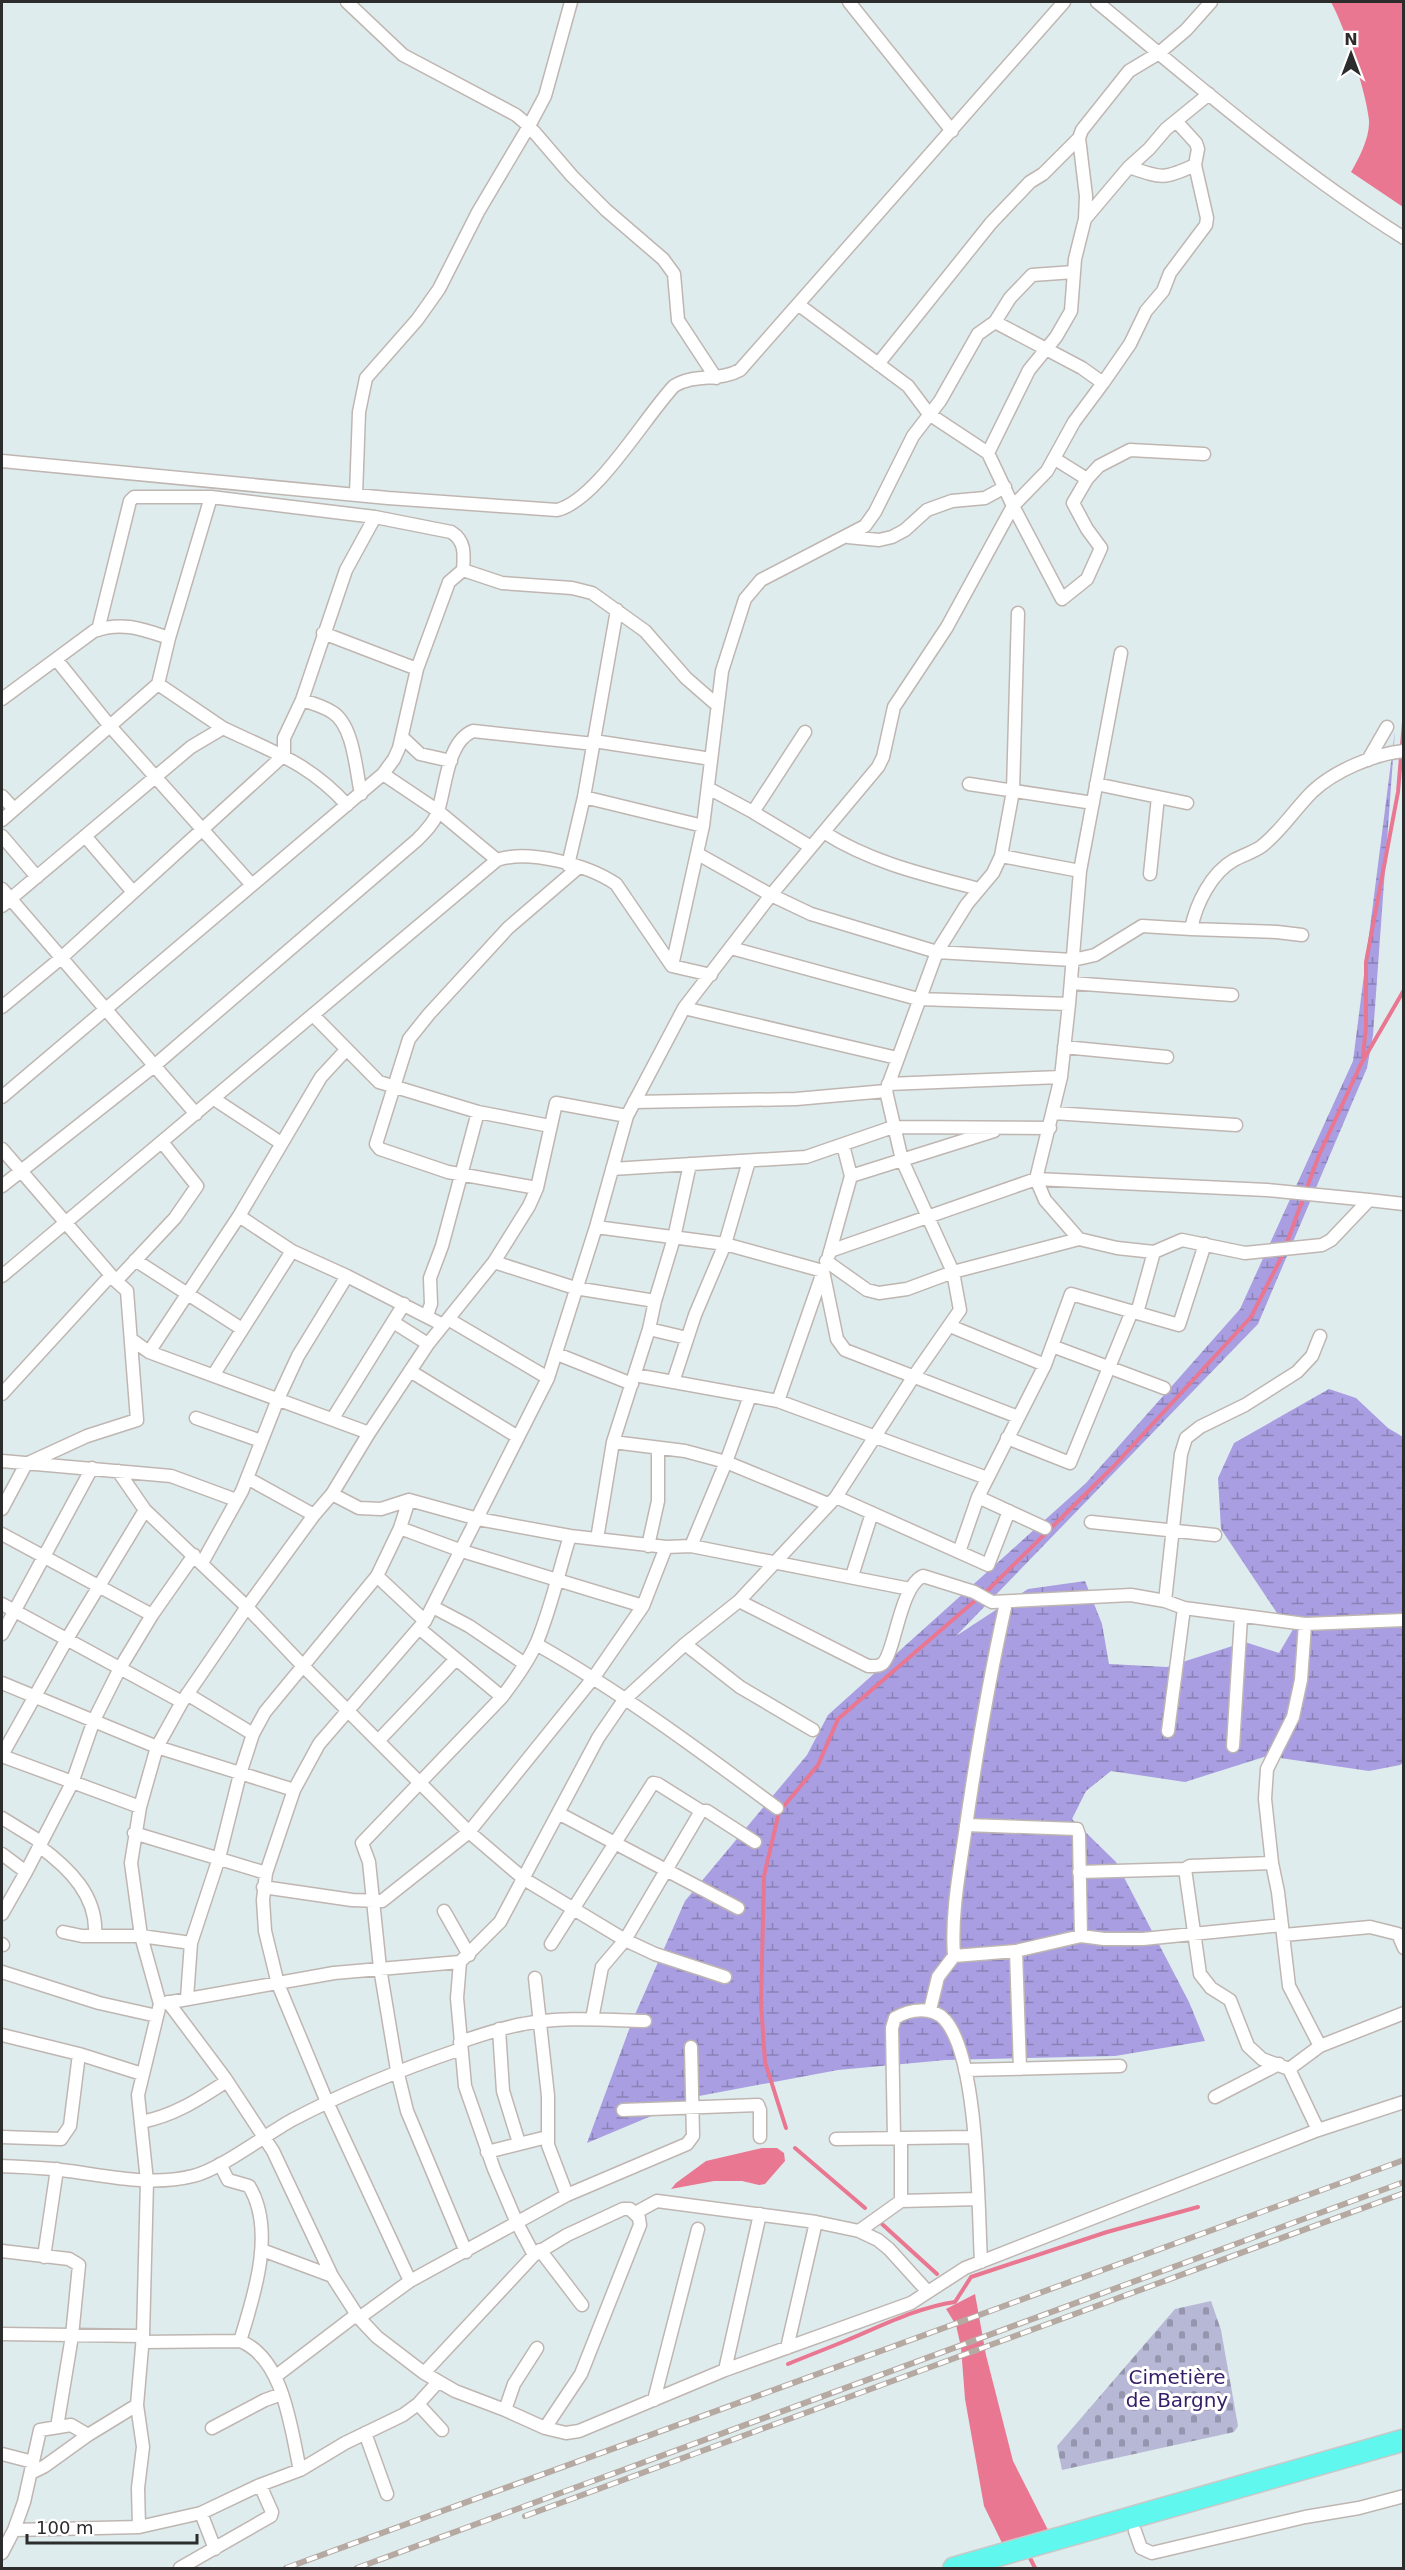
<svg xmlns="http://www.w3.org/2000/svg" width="1405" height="2570" viewBox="0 0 1405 2570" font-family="'DejaVu Sans',sans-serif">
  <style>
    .wetland { fill: url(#wetland-marsh) }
    .cemetery { fill: url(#cemetery-stones) }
    .water { fill: #e97791 }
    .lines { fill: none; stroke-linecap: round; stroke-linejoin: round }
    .stream { stroke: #e97791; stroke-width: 4 }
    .street-casing { stroke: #bfb6b2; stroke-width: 15 }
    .highway-casing { stroke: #c8c8c8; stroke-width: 24 }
    .street { stroke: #fff; stroke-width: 12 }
    .highway { stroke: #60f7ee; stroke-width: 21 }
    .rail-casing { stroke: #b5a9a2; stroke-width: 6 }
    .rail { stroke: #fff; stroke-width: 4; stroke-dasharray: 11; stroke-linecap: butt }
    .labels { text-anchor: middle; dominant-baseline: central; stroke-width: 6; stroke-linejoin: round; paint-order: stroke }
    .park-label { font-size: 20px; fill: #341e67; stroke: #fff }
  </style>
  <defs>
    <pattern id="wetland-marsh" width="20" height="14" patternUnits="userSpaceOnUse" patternTransform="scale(1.5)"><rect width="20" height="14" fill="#a99ee1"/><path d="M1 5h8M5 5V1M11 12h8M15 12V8" fill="none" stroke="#8a81b7"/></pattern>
    <pattern id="cemetery-stones" width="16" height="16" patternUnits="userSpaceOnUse" patternTransform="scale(1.5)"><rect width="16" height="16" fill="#b7b7d6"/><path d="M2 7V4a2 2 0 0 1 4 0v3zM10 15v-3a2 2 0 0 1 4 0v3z" fill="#9595ae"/></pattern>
  </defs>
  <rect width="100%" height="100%" fill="#dfeced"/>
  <path class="wetland" d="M1395 731 1373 1035 1367 1068 1258 1324 956 1636 1028 1589 1085 1581 1102 1624 1109 1664 1167 1667 1245 1642 1279 1653 1295 1626 1277 1613 1221 1529 1218 1478 1234 1443 1329 1389 1356 1398 1388 1428 1403 1437V1763L1400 1765 1369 1771 1267 1756 1185 1782 1111 1771 1086 1791 1072 1819 1116 1862 1189 2002 1205 2041 1115 2056 946 2060 838 2070 699 2096 587 2143 633 2019 685 1901 807 1755 828 1715 1086 1483 1240 1309 1353 1061Z"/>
  <path class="cemetery" d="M1211 2301 1221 2330 1238 2426 1234 2432 1062 2470 1057 2446 1175 2309Z"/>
  <path class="water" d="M1331 2H1403V207L1351 172C1359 158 1370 138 1369 120 1366 91 1345 28 1331 2Z
    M762 2148H777L784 2153 785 2161 765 2184 759 2185 742 2181H714L671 2189 676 2183 706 2161Z
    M975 2294 986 2355 1013 2461 1048 2530 1003 2545 984 2506 965 2399 961 2347 956 2325 946 2309Z"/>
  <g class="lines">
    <path class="stream" d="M1363 1056 1366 1027V962L1398 792 1404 722
      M1286 1245 1319 1155 1361 1064 1404 990
      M984 1594 1113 1467 1251 1317 1284 1252
      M786 2128 765 2062 761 2003 764 1876 779 1812 818 1765 838 1719 978 1598
      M795 2148 865 2208
      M882 2224 937 2274
      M788 2364C807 2356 826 2349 845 2341 882 2326 915 2308 955 2302L971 2277 1107 2232 1198 2207
      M1028 2554 1035 2568"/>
    <defs>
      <path id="street" d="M347 2 403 55 516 115 529 126 572 176 606 210 663 259 674 274 678 320 716 378
        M849 2 952 131
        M1097 2C1196 84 1294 169 1404 238
        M1129 167C1161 178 1163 180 1195 165
        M1085 219 1129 167 1149 149 1166 129 1209 94
        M799 305 908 386 929 414 988 453 1013 506 1062 599 1087 579 1101 548 1087 529 1073 503 1087 479
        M995 322 1010 298 1032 275 1074 272
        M878 364 991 223 1030 182 1043 174 1079 138
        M1103 383 1130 344 1146 311 1163 291 1170 273 1206 225 1207 218 1195 165 1198 149 1196 143 1176 121
        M988 453 1029 370 1056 337 1071 311 1075 259 1085 219 1086 196 1079 138 1082 130 1129 71 1159 53 1186 30 1211 2
        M1055 459 1087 479 1099 466 1130 450 1204 454
        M2 461 388 498 557 510C596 501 644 418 674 386 694 373 719 382 740 370L1064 2
        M356 495 359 412 366 378 417 320 439 289 478 212 529 126 545 96 571 2
        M848 537 879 540 892 537 905 530 927 510 952 501 985 498 1005 487
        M463 570 502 583 572 588 592 593 645 631 686 678 717 705
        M98 630 130 501 134 497H211
        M323 633 417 669
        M1121 653 1080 871 1069 1004 1061 1077 1036 1179 1045 1200 1079 1239 1117 1248 1154 1252 1182 1240 1245 1253 1322 1245 1331 1240 1369 1200 1404 1204
        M56 659 109 725 252 885
        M158 684 169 638 211 497 375 517 451 532C466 541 464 555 463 570
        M2 699 94 631C122 621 142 629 169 638
        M402 737 420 754 451 761
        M594 741 711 759
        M1368 760 1387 727
        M383 774 438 811 497 860C529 849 588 865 616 884L672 966 711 975
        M969 784 1093 803
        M1096 784 1187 803
        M708 788 753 812 811 847
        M361 794C356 772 354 725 332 712 323 706 312 703 302 700L346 570 375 517
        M2 796 14 809
        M584 797 703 826
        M753 812 805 732
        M2 820 158 684 223 728
        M825 833C872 863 926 875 979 889
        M2 836 37 877
        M85 836 133 892
        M698 854 771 895 811 914 937 952 1073 960 1095 955 1142 926 1191 929C1196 904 1211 873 1234 860 1243 855 1254 852 1262 846 1281 831 1295 809 1312 792 1334 771 1374 754 1404 751
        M1001 856 1080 871
        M568 865 584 797 617 610
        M1150 874 1158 797
        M2 889 196 1114
        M2 906 191 747 223 728C273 752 309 763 347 805
        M1191 929 1277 932 1302 935
        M731 948 918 999 1069 1004
        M1071 983 1232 995
        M2 1007 60 959 284 755V738L302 700
        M684 1008 897 1058
        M313 1015 379 1082 478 1112 550 1126
        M1064 1047 1167 1057
        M888 1084 1061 1077
        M2 1097 383 774 394 759 399 748 417 669 449 582 463 570
        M214 1099 281 1143
        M634 1102 796 1099 886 1091
        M1053 1113 1236 1125
        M2 1149 116 1281 127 1291 137 1420 87 1436 26 1464 2 1509
        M612 1169 806 1157 893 1127 1050 1128
        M851 1176 994 1131
        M2 1186 154 1066 417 840C425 832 433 824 437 814 446 790 446 742 473 731L594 744
        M537 1188 448 1172 380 1149 376 1144 409 1039 429 1014 508 928 579 867
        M239 1216 292 1251 347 1276 443 1325
        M596 1227 725 1244 823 1271 837 1339 845 1350 1018 1417
        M830 1251 1036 1179 1267 1190 1369 1200
        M829 1255 851 1176 843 1145
        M135 1260 242 1329
        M826 1261 867 1290 879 1293 907 1289 953 1272 1079 1239
        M494 1262 575 1288 655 1301
        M2 1276 497 860
        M116 1281 175 1218 197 1186 162 1142
        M1137 1313 1154 1252
        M427 1315 431 1304 430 1278 442 1246 478 1112
        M448 1319 548 1378
        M393 1322 428 1344
        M950 1326 1045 1365
        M649 1329 655 1301 674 1238 690 1164
        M131 1339 149 1352 369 1433
        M1052 1346 1164 1388
        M149 1352 239 1216 321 1077 346 1050
        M557 1354 632 1384
        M410 1371 518 1437
        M214 1374 292 1251
        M635 1375 778 1401 987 1478
        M673 1382 695 1315 725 1244 749 1161
        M2 1394 111 1275
        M778 1401 823 1272
        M196 1418 261 1441
        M333 1418 404 1304
        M1007 1438 1070 1463 1132 1311
        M613 1442 685 1451 726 1462 828 1504
        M2 1461 171 1476 236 1500
        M118 1471 145 1510 247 1607 303 1666 469 1832 524 1879 625 1940 655 1954 725 1977
        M247 1478 314 1515
        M332 1494 359 1508 381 1509 409 1500 478 1519 570 1536 666 1547 691 1546 910 1589
        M836 1497 988 1565 1009 1511
        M978 1497 1045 1528
        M1091 1522 1215 1535
        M400 1528 462 1551 643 1606
        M2 1534 152 1615
        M597 1539 613 1442 649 1329 687 1338
        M648 1546 658 1501V1448
        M691 1546 726 1462 750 1396
        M959 1552 978 1497 1045 1365 1071 1294 1179 1325 1205 1244
        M202 1563 242 1491 278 1399 298 1356 347 1276
        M377 1576 425 1621
        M852 1576 872 1513
        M739 1601 868 1666C873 1666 878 1667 882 1664 895 1655 899 1587 923 1576L974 1592 992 1602 1131 1595 1165 1601 1181 1454 1186 1438 1200 1427 1245 1405 1297 1372 1312 1356 1320 1336
        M1165 1601 1184 1608 1305 1624 1404 1620
        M2 1604 182 1702
        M433 1607 469 1626 525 1664
        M1305 1624 1301 1680 1293 1717 1267 1769 1265 1799 1272 1863 1190 1866 1185 1869 1200 1974 1211 1988 1230 2000 1248 2046 1262 2059 1289 2069 1318 2130
        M420 1629 502 1697
        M2 1634 92 1468
        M536 1644C621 1692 699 1750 777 1808
        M685 1644 740 1687 813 1730
        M2 1683 157 1747 294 1790
        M187 1694 253 1734
        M1168 1731 1184 1608
        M379 1740 456 1659
        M1233 1746 1241 1617
        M2 1755 67 1639 145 1510
        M2 1756 140 1807
        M558 1813 738 1908
        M2 1818 41 1842
        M966 1825 1077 1829 1079 1835 1081 1936
        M134 1833 266 1873
        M39 1846C69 1868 98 1896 95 1936
        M2 1854 26 1872
        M1272 1863 1278 1892 1289 1986 1320 2046
        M1079 1872 1185 1869
        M263 1887 352 1900 382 1901 469 1832 594 1677 643 1606 666 1547
        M444 1911 469 1955
        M2 1914 26 1872 72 1783 94 1720 120 1668 152 1615 194 1555
        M63 1932 82 1936H141L191 1943
        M1284 1935 1370 1927 1398 1934 1404 1948
        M2 1944 3 1945
        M551 1944 653 1783 658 1784 701 1811H707L755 1842
        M1016 1951 1020 2069
        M954 1956C951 1915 959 1874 965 1833 976 1756 989 1679 1006 1603
        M460 1962 457 1998 465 2086 494 2169 517 2223 534 2255
        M2 1972 99 2003 157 2016
        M535 1978 548 2096V2145L567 2195
        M187 1998 191 1943 219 1858 240 1774 253 1734 265 1712 377 1576 400 1528 409 1500
        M168 2002 225 2078 273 2151 332 2276 359 2318 377 2337 424 2373 455 2391 505 2410 545 2428 566 2433 579 2431 725 2370 911 2303 965 2268 1318 2130 1404 2102
        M160 2004 334 1973 460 1962 500 1922 598 1738 624 1700 685 1644 739 1601 836 1497 914 1376 960 1310 953 1272 902 1160 886 1091 937 952 967 904 993 873 1001 856 1013 791 1018 613
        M930 2010 938 1977 954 1956 1016 1951 1081 1936 1104 1939H1143L1282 1925
        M592 2019 602 1967 625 1940 701 1811
        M499 2029 503 2091 519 2143
        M2 2035 79 2054 142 2074
        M460 2042C481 2035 501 2028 523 2024 562 2016 605 2020 645 2021
        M1289 2069 1320 2046 1404 2013
        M965 2070 1120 2066
        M1215 2097 1279 2064
        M623 2110 758 2105 760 2110V2137
        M141 2122C174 2116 199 2099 227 2081
        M2 2137 61 2139 70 2126 79 2054
        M894 2138 892 2028 895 2018C910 2009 932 2006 945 2020 979 2059 978 2208 981 2262
        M836 2139 974 2137
        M487 2152 547 2137
        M220 2164 228 2180 249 2186C276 2230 254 2296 240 2341
        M2 2166C21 2167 41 2167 61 2170 104 2175 149 2187 193 2176 221 2169 265 2135 292 2120 347 2091 402 2069 461 2049
        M901 2201 978 2199
        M635 2213 657 2201 816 2222 859 2231 878 2240 889 2249 928 2292
        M859 2231 901 2201V2138
        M262 2250 332 2276
        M540 2250 582 2305
        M2 2251 69 2259 79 2265 72 2336 57 2427
        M466 2252 407 2111 397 2070 380 1968 369 1862 362 1843 502 1697C515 1680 528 1662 537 1642 551 1608 559 1571 570 1536
        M44 2257 57 2169
        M410 2281 327 2102 278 1984 265 1931 263 1900 266 1873 294 1790 319 1744 425 1621 548 1378 596 1227 627 1116 684 1008 771 895 878 767 883 757 894 707 947 627 1013 506 1047 471 1074 422 1103 383 1082 368 995 322 978 334 940 401 913 436 875 512 865 526 761 580 745 599 722 671 703 826 672 966
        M359 2318 410 2281 567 2195 687 2144 693 2136 691 2047
        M2 2334 143 2336
        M142 2342 240 2341C284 2358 291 2430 300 2470
        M787 2348 816 2222
        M725 2370 760 2214
        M424 2373 534 2255 567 2235 623 2209H630L639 2218 640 2225 581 2374 545 2428
        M276 2376 356 2315
        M654 2400 698 2229
        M418 2404 442 2430
        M505 2410 514 2384 537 2348
        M212 2428 265 2400 282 2394
        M365 2433 387 2494
        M2 2454 33 2462
        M31 2473 45 2466 88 2435 137 2405
        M201 2513 215 2549
        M139 2527 138 2488 143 2447 137 2405 143 2336 147 2181 138 2095 160 2004 141 1936 131 1863 140 1807 157 1747 182 1702 247 1607 314 1515 332 1494 369 1433 428 1344 494 1262 529 1206 537 1188 556 1103 627 1116
        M14 2530 139 2527 201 2513 260 2485 300 2470 345 2443 403 2415 418 2404 438 2382
        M1135 2531 1141 2548 1152 2553 1305 2517 1359 2508 1404 2496
        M2 2553 14 2530 24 2502 40 2430 71 2425 88 2435
        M180 2568 271 2516 272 2512 260 2485"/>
      <path id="highway" d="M954 2568 1404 2440"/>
    </defs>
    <use href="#street" class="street-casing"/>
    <use href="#highway" class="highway-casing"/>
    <use href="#street" class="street"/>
    <use href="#highway" class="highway"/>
    <defs>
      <path id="rail" d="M525 2516 1404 2193
        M286 2568 1404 2160
        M357 2568 1404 2182"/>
    </defs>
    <use href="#rail" class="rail-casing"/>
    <use href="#rail" class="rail"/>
  </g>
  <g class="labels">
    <g class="park-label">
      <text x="1177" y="2377">Cimetière<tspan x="1177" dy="23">de Bargny</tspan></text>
    </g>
  </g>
  <rect width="1405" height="2570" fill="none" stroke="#2c2c2c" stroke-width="6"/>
  <g transform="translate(1351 54)" stroke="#ffffff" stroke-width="4.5" paint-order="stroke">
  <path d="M0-4.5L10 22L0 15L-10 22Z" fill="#2c2c2c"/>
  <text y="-9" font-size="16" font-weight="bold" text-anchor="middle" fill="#2c2c2c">N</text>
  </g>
  <path d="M27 2534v9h170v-9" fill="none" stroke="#2c2c2c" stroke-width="3"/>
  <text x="36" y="2534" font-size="18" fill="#2c2c2c" stroke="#ffffff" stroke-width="4.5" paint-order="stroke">100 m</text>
</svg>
